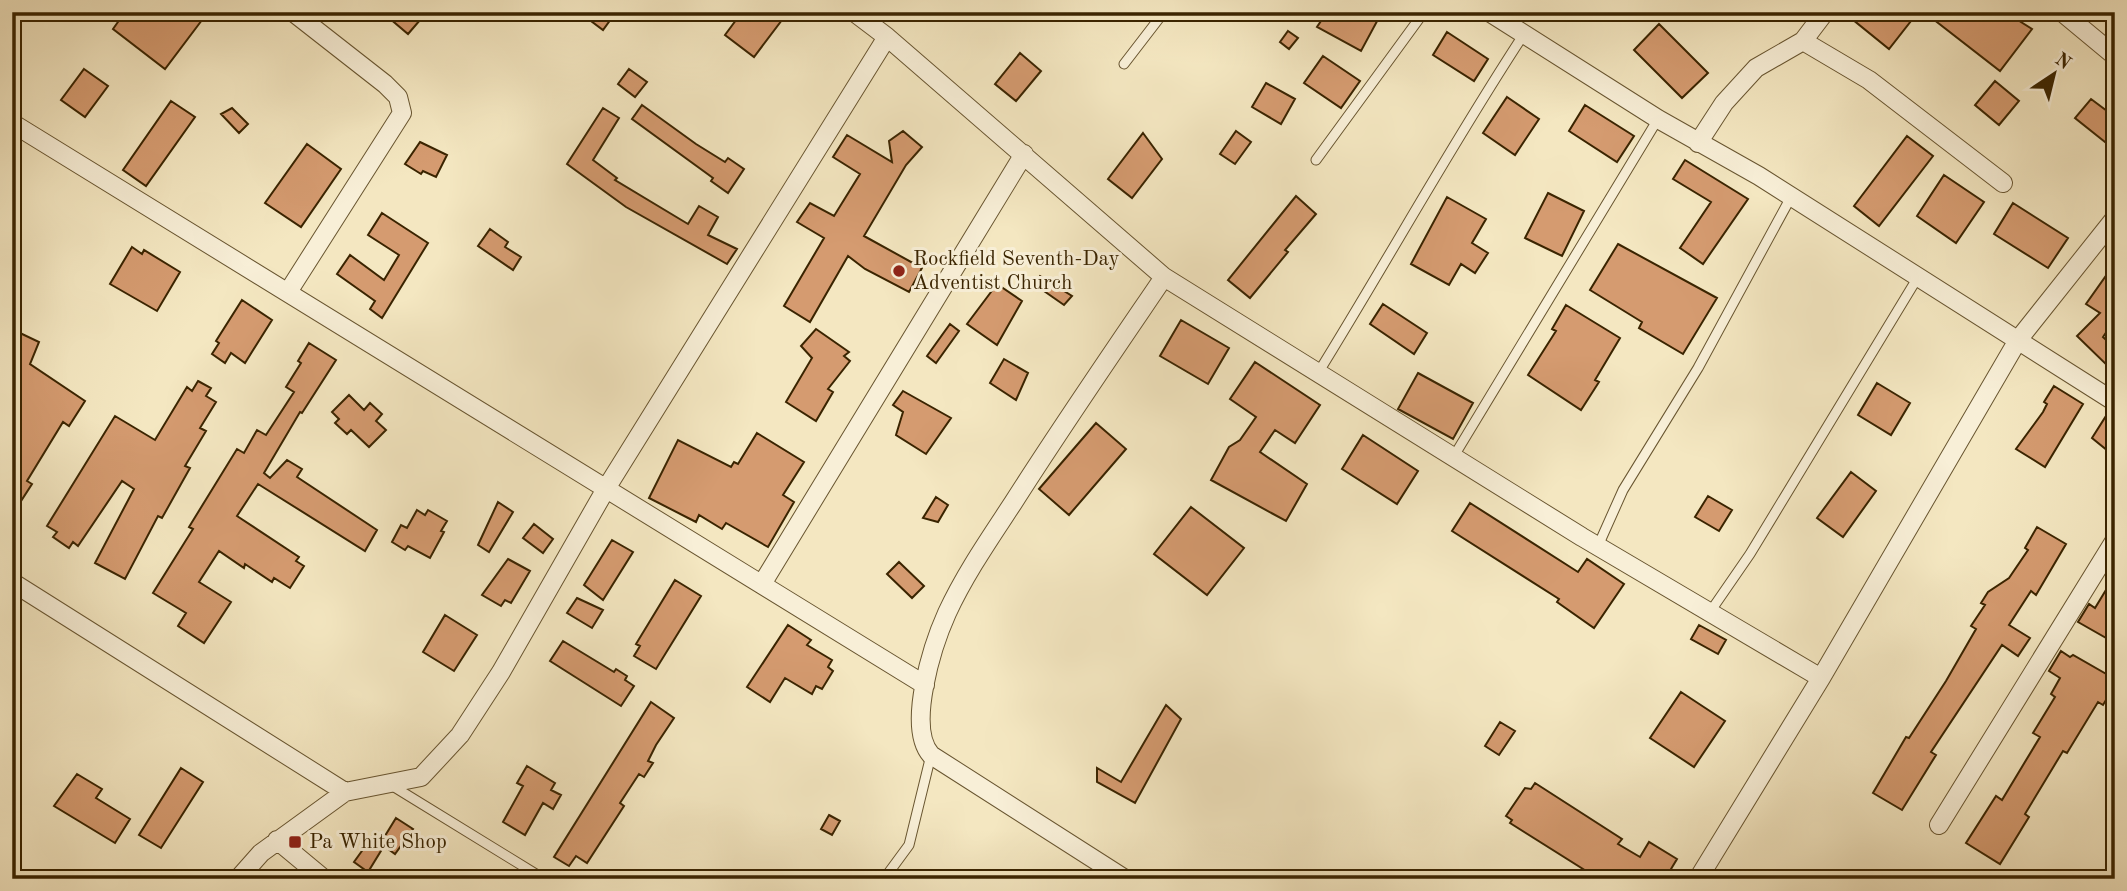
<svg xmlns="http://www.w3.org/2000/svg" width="2127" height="891" viewBox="0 0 2127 891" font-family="'Old Standard TT',serif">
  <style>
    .building { fill: #d59b70; stroke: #3a2400; stroke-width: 2 }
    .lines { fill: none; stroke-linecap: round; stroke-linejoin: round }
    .service-casing { stroke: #685530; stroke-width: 11 }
    .minor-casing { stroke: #685530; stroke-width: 20 }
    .service { stroke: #f8efd7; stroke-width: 9 }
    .minor { stroke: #f8efd7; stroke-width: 18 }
    .poi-dot { fill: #8f2418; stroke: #f8efd7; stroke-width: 2.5 }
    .labels { text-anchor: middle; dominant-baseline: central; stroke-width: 6; stroke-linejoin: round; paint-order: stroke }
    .poi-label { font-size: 21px; fill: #3a2400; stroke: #f8efd7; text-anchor: start }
  </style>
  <rect width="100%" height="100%" fill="#f4e7c1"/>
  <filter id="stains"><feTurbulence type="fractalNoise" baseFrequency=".00286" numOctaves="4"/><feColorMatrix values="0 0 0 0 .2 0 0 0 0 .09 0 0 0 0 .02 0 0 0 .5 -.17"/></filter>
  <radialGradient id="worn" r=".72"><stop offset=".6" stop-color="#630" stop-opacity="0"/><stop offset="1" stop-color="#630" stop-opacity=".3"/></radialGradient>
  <path class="building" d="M125 12H192L202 20 165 69 113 29Z
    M382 12H427L408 34Z
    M579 12H616L603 30Z
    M742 12H788L754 57 725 35Z
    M1327 12H1382L1361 51 1317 27Z
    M1858 12H1918L1889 49 1852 19Z
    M1924 12H2005L2032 29 2000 71Z
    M1659 24 1708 73 1682 98 1634 50Z
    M1288 31 1298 38 1289 49 1280 42Z
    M1447 32 1488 59 1474 81 1433 55Z
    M1020 53 1041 71 1016 101 995 84Z
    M1323 56 1360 81 1341 108 1304 83Z
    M84 69 108 86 85 117 61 100Z
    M629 69 647 82 635 97 618 84Z
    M1995 81 2019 101 1999 125 1975 105Z
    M1266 83 1295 99 1281 124 1252 107Z
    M1507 97 1539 119 1515 155 1483 133Z
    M2091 99 2115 117V150L2075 118Z
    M171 101 195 117 146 186 123 170Z
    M642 105 696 144 725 162 728 158 744 169 728 193 711 181 713 178 632 119Z
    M1585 105 1634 136 1617 162 1569 131Z
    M232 108 248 124 239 133 221 114Z
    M603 108 619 118 593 160 617 178 615 180 688 224 699 206 718 217 708 235 737 249 727 264 626 207 567 164Z
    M903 131 922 147 906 165 864 236 922 268 909 292 865 269 848 256 810 322 784 306 824 238 797 222 810 203 834 216 860 174 833 157 847 135 892 162 889 141Z
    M1236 131 1251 142 1235 164 1220 154Z
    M1143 133 1162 159 1132 198 1108 179Z
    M1907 136 1933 156 1879 226 1854 206Z
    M420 142 447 155 436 177 423 171 421 174 405 164Z
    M307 144 341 169 301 227 265 203Z
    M1685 160 1748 199 1703 264 1680 248 1711 202 1673 179Z
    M1944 175 1984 202 1956 243 1917 216Z
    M1548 193 1584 211 1562 256 1525 238Z
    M1296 196 1316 214 1285 250 1288 252 1250 298 1228 280Z
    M1447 197 1486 219 1472 243 1488 253 1475 273 1461 264 1449 285 1411 264Z
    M2013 203 2068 238 2048 268 1994 234Z
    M382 213 428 243 382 318 370 309 375 301 337 274 350 255 384 280 399 255 368 235Z
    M490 229 508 242 505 247 521 257 513 270 478 246Z
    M1618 244 1717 298 1683 354 1639 328 1642 322 1590 290Z
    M132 247 142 254 144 250 180 272 157 311 110 284Z
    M2115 263V319L2103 337 2115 348V373L2077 336 2100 313 2086 304Z
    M1040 276 1072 296 1064 305 1034 284Z
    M997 284 1022 301 997 345 967 324Z
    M242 300 272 320 245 363 231 353 225 363 212 354 219 343 216 341Z
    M1383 304 1427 333 1414 354 1370 324Z
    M1566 305 1620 338 1595 380 1599 382 1581 410 1528 375 1556 331 1552 329Z
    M1181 320 1229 348 1208 384 1160 356Z
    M950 324 959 331 936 363 927 356Z
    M816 329 849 352 844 356 850 361 828 389 833 392 816 421 786 402 812 358 801 346Z
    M20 333 39 342 30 364 85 401 69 426 63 422 27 481 32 484 12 515V348Z
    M309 343 336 360 302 413 300 412 264 473 270 478 287 460 302 469 297 477 377 530 365 551 258 484 237 516 299 557 296 561 304 566 290 588 274 578 272 582 245 564 244 568 219 551 199 582 231 602 204 643 178 626 186 613 153 593 193 529 189 527 237 449 244 453 257 430 266 435 294 392 286 387 301 363 298 361Z
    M1004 359 1028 373 1016 400 990 383Z
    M1255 362 1320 405 1295 443 1275 430 1260 452 1307 484 1286 521 1211 480 1229 447 1240 440 1256 417 1230 399Z
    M1418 373 1473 403 1453 439 1398 409Z
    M198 381 211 388 206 396 216 402 200 428 206 431 185 466 190 468 162 518 158 516 125 579 95 563 134 489 122 481 78 546 73 542 69 548 53 537 57 532 47 526 115 416 155 440 187 387 192 391Z
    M1877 383 1910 403 1891 435 1858 415Z
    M2054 386 2083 404 2045 467 2016 449 2043 412 2047 404 2044 402Z
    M903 391 951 418 926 454 896 435 903 412 893 405Z
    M349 395 364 410 370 403 382 414 376 421 386 430 369 447 351 430 347 434 335 423 339 419 332 412Z
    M2106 416 2115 422V451L2110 448 2108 451 2092 438Z
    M1096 423 1126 449 1069 515 1039 489Z
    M757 433 804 462 783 495 794 502 768 547 726 523 722 529 699 515 696 522 649 498 678 440 731 467 734 462 738 464Z
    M1363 435 1418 471 1397 504 1342 469Z
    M1851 472 1876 491 1843 537 1817 518Z
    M1708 496 1732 510 1719 531 1695 517Z
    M936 497 948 505 938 522 923 518Z
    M498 502 513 512 489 552 478 545Z
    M1470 503 1578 572 1587 559 1624 584 1594 628 1557 602 1559 599 1452 531Z
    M1191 507 1244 548 1207 595 1154 554Z
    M417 510 425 515 428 510 447 521 441 531 444 532 430 558 408 546 405 550 392 542 401 525 407 528Z
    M534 524 553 539 543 553 523 538Z
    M2037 527 2066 544 2036 595 2031 591 2009 625 2030 638 2018 656 2002 645 1931 752 1936 755 1902 810 1873 793 1906 737 1909 738 1946 681 1976 629 1971 626 1985 605 1981 603 1988 592 2009 578 2028 550 2025 548Z
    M612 540 633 552 603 600 584 585Z
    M508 559 530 571 511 603 505 600 501 606 482 595Z
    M899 562 924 586 912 598 887 574Z
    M2115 575V643L2078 622 2089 604 2095 608Z
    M675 580 701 596 656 669 634 656 640 646 636 644Z
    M577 598 603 610 592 628 567 613Z
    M445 615 477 635 454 671 423 652Z
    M788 625 811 640 807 645 832 660 828 667 833 671 822 689 816 686 812 694 785 678 770 702 747 687Z
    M1699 625 1726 640 1718 654 1691 639Z
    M563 641 614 672 616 669 627 676 625 680 634 686 621 706 550 661Z
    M2061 651 2070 657 2073 655 2115 679V685L2103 705 2098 702 2067 753 2063 751 2025 814 2029 817 2000 864 1966 843 1996 796 2002 800 2040 737 2033 733 2055 697 2051 694 2060 678 2049 671Z
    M1681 692 1725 721 1694 767 1650 738Z
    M651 702 674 718 656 745 648 761 653 763 644 777 639 774 620 803 624 806 587 863 576 856 569 866 554 857Z
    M1166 705 1181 719 1135 803 1097 782V768L1121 782Z
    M1500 722 1515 731 1499 755 1485 746Z
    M527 766 555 783 551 790 561 795 553 809 543 803 525 835 503 822 523 786 517 783Z
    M181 768 203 782 161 848 139 835Z
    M77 774 102 789 96 798 130 819 115 843 54 806Z
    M1535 783 1622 839 1618 844 1640 857 1649 842 1677 859 1665 879H1599L1510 823 1512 820 1506 816 1525 788 1531 789Z
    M829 815 840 821 832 835 821 829Z
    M396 818 413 829 395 854 384 846 368 872 354 862 372 837 380 844Z"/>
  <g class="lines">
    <defs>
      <path id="service" d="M1124 64 1164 12
        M1316 160 1424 12
        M1318 373C1388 260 1451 145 1524 34
        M1454 456 1658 119
        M1598 546 1623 490 1698 368 1791 197
        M1710 612 1750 554 1918 277
        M391 785 544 879
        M884 879 909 845 931 755"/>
      <path id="minor" d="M1489 12 1658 119 1759 176 2115 402
        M2062 12 2115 56
        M887 37 1164 277 1582 537 1821 678
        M1803 41 1869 80 2003 183
        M12 123 925 685
        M1698 143 1724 103 1756 68 1803 41 1825 12
        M288 292 402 113 398 97 385 84 293 12
        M12 582 345 792
        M762 584 1024 154
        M1939 825 2115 540
        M277 840 324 879
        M238 879 261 853 345 792 421 777 460 735 501 672 607 487 887 37 854 12
        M1125 879 931 755C906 727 933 644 947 613 965 574 990 538 1013 503 1062 426 1113 352 1164 277
        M1698 879 1821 678 2018 340 2115 218"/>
    </defs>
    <use href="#service" class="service-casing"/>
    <use href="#minor" class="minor-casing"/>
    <use href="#service" class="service"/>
    <use href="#minor" class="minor"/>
  </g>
  <g class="poi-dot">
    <circle cx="899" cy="271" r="7"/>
    <rect x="288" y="835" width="14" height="14" rx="3.5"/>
  </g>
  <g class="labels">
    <g class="poi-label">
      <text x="913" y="259">Rockfield Seventh-Day<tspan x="913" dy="24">Adventist Church</tspan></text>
      <text x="309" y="842">Pa White Shop</text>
    </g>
  </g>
  <rect width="2127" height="891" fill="none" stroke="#f4e7c1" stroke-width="42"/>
  <rect x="14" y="14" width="2099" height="863" fill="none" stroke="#3a2400" stroke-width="3.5"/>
  <rect x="21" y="21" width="2085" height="849" fill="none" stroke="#3a2400" stroke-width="2"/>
  <g transform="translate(2054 74) rotate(35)" stroke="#f8efd7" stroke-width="5" paint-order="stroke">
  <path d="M0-5L12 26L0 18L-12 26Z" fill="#3a2400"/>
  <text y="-10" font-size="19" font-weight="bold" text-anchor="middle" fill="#3a2400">N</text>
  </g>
  <rect width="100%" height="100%" filter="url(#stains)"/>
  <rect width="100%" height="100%" fill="url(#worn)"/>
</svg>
